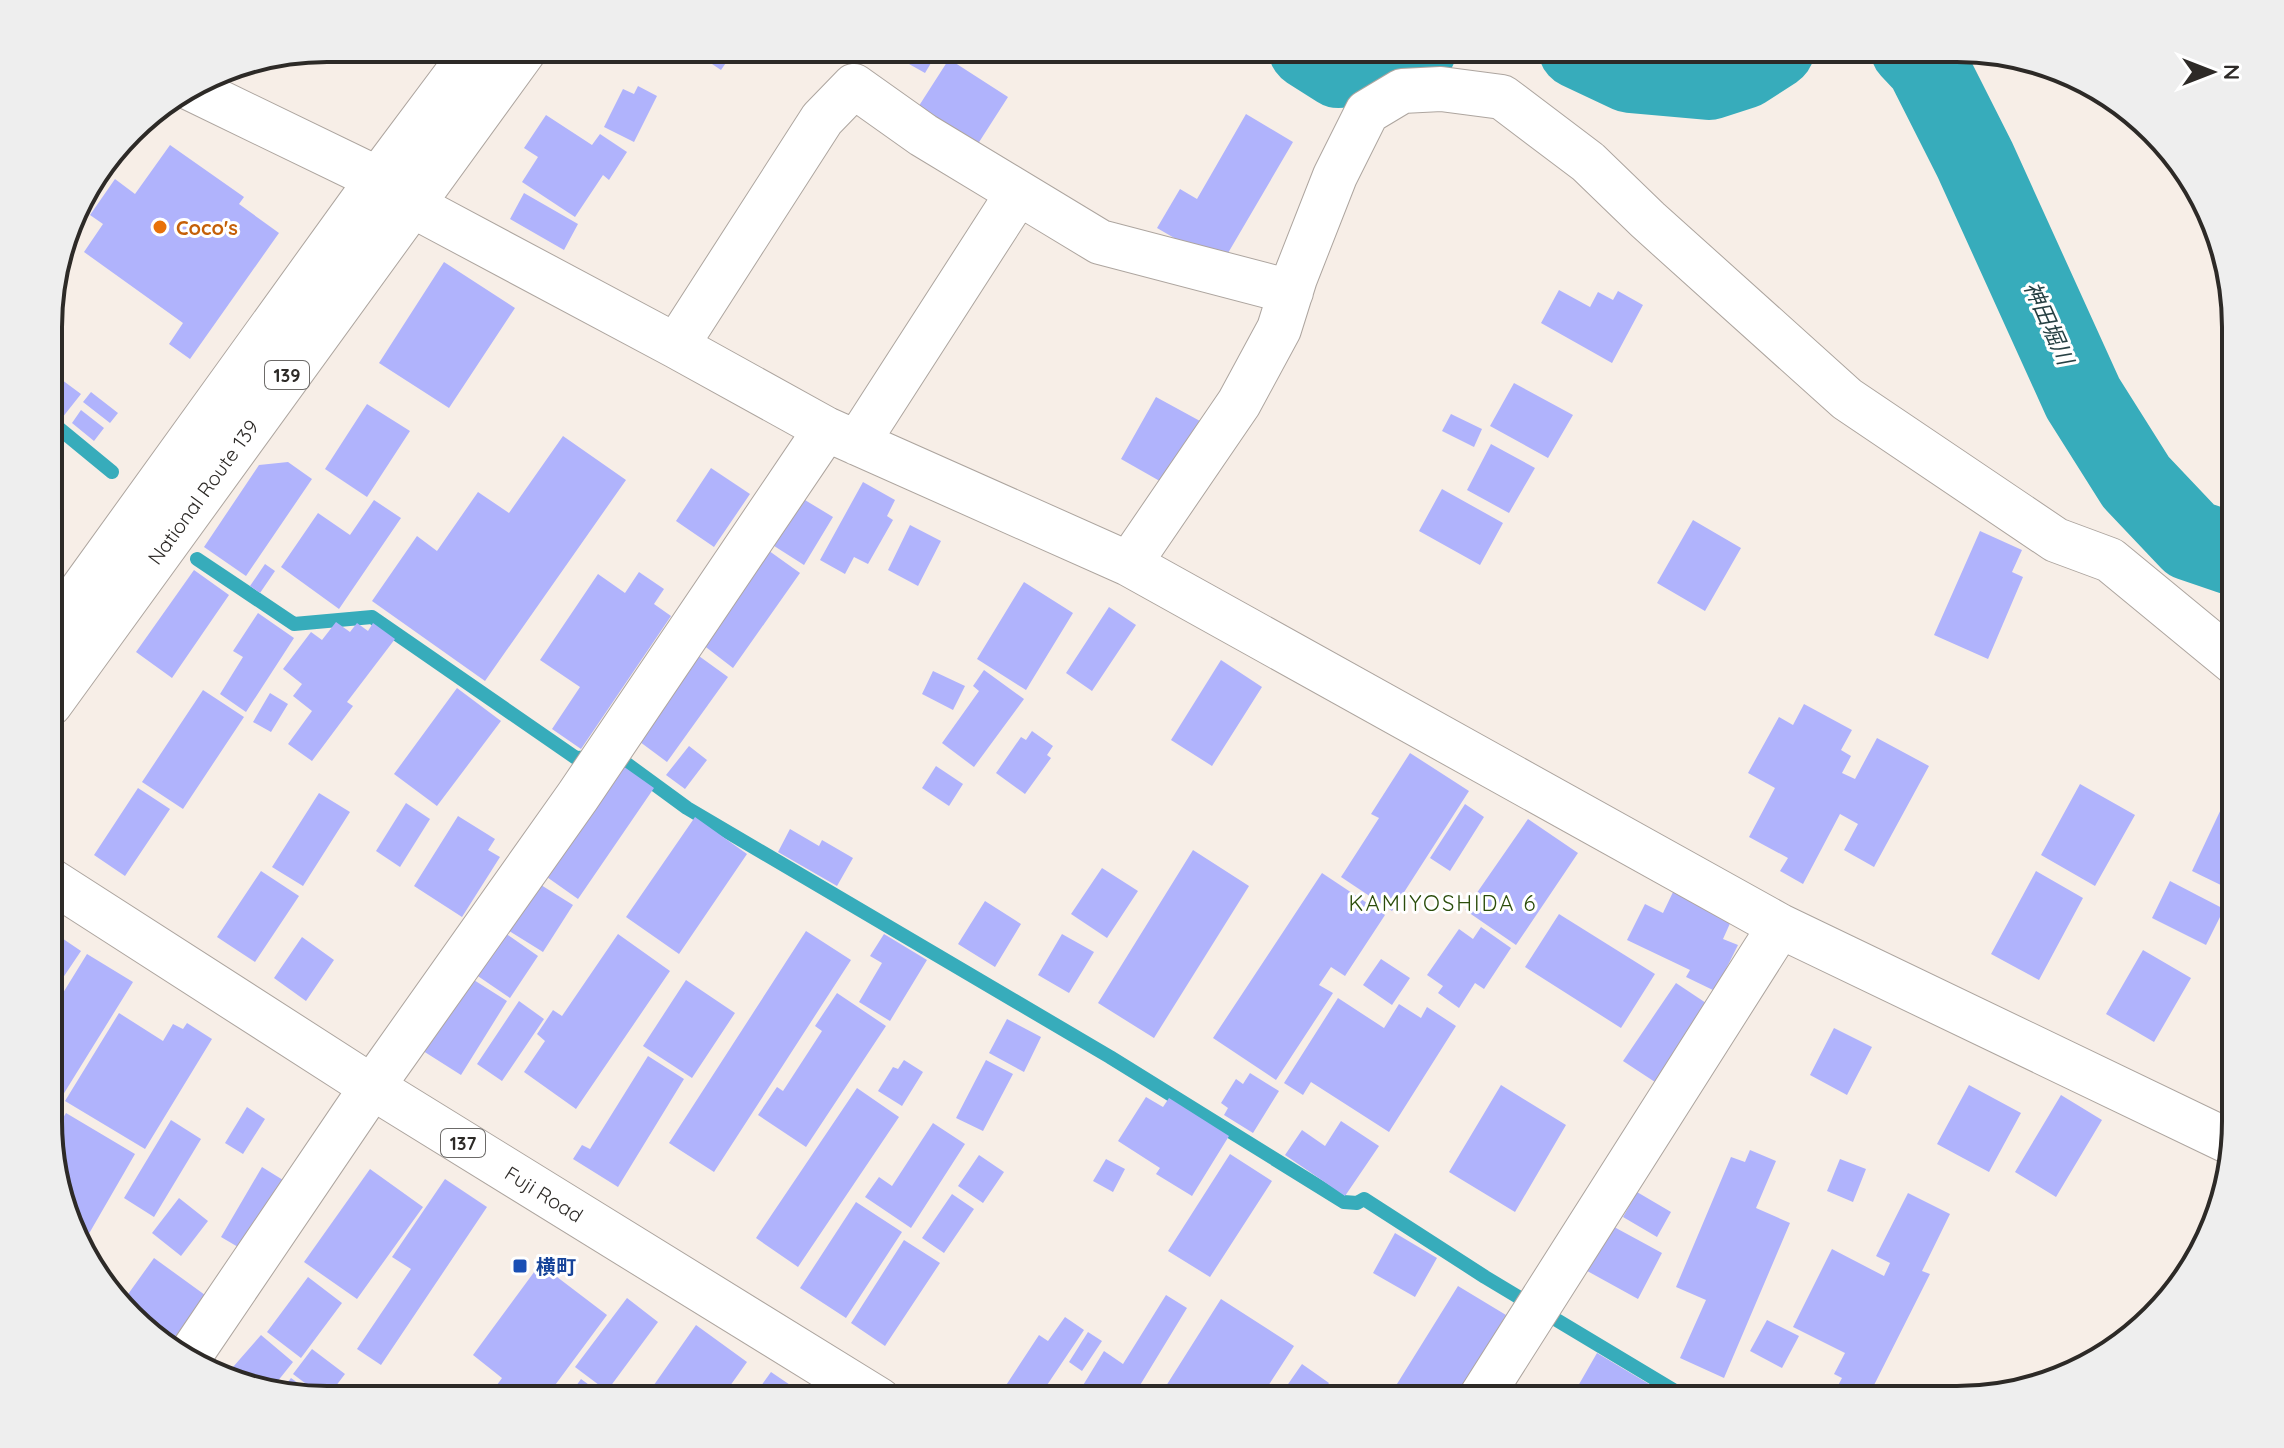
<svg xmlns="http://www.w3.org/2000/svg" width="2284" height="1448" viewBox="0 0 2284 1448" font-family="Quicksand,'Noto Sans JP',sans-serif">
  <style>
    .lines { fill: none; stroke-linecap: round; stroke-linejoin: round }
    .stream { stroke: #37acbb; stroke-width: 14 }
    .river { stroke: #37acbb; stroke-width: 82 }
    .building { fill: #b0b3fc }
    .minor-casing { stroke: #ada59f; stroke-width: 46 }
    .highway-casing { stroke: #ada59f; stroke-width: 46 }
    .minor { stroke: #fff; stroke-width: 44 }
    .highway { stroke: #fff; stroke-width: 44 }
    .food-dot { fill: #e8710a; stroke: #fff; stroke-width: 3 }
    .transit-dot { fill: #1a4fb4; stroke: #fff; stroke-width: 3 }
    .labels { text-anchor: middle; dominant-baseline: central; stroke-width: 6; stroke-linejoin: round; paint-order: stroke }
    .shield { fill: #fff; stroke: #6c6a68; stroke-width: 2 }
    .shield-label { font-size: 18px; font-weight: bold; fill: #2d2a27 }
    .food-label { font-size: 20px; font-weight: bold; fill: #c56008; stroke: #fff; text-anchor: start }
    .street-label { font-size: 20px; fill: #2d2a27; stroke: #fff }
    .transit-label { font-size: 20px; font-weight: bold; fill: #164399; stroke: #fff; text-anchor: start }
    .water-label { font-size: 22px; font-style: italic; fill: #274144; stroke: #fff }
    .neighbourhood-label { font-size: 22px; letter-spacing: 2px; fill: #2b4d0b; stroke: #fff }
    .rim { fill: none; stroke: #2d2a27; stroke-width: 4 }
  </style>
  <rect width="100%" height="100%" fill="#f7eee7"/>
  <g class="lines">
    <path class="stream" d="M50 421 112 472
      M197 559 294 624 372 617 576 758 616 756 687 808 1110 1057 1344 1202 1357 1203 1364 1199 1485 1277 1690 1400"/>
    <path class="river" d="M1309 48 1339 67 1416 48
      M1579 48 1630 72 1709 79 1743 68 1774 48
      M1911 48 1927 65 1975 160 2083 398 2136 482 2191 540 2235 555"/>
  </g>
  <path class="building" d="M688 48H736L721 70Z
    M897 48H940L925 73 893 55Z
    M949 59 1008 97 974 150 915 112Z
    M638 86 657 96 634 142 604 127 623 89 634 94Z
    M1246 114 1293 142 1221 265 1157 228 1180 189 1197 199Z
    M546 115 592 145 600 134 627 152 609 180 603 175 575 217 522 182 538 157 524 148Z
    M170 145 244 197 239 204 279 233 190 359 169 344 183 323 84 252 103 224 90 215 115 179 135 194Z
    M524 193 578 224 564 250 510 219Z
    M444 262 515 308 449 408 379 363Z
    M1559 290 1590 307 1598 292 1613 300 1618 291 1643 305 1612 363 1541 323Z
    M54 374 81 394 62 418 50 409V378Z
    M1514 383 1573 415 1548 458 1490 426Z
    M91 392 118 413 110 423 83 402Z
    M1156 397 1200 421 1165 484 1121 459Z
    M367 404 410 431 367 497 325 469Z
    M81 410 104 428 94 441 72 423Z
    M1451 414 1482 429 1474 447 1442 431Z
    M563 436 626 480 485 681 372 601 417 536 437 551 478 492 509 513Z
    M1491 444 1535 468 1509 513 1467 490Z
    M288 462 312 479 246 576 204 547 259 465Z
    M50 463 62 472 50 487Z
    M711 468 750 494 714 547 676 521Z
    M863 482 895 500 887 516 893 520 868 564 854 557 845 574 820 560Z
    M1442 489 1503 523 1480 565 1419 531Z
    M800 497 833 517 804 565 771 544Z
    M374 500 401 518 339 609 281 567 318 513 350 535Z
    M1693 520 1741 548 1705 611 1657 583Z
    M910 525 941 541 918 586 888 570Z
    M1980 531 2022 550 2012 572 2023 577 1988 659 1934 635Z
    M765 548 800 573 733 668 698 641Z
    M265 564 275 571 260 593 250 586Z
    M194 570 229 595 172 678 136 652Z
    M639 572 664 589 654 604 671 616 581 749 552 729 580 687 540 660 598 574 625 593Z
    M1024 582 1073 613 1026 690 977 659Z
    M1109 607 1136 625 1092 691 1066 673Z
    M258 613 294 638 246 712 220 694 243 657 233 651Z
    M336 622 350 632 357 623 368 631 373 623 395 639 347 702 353 706 312 761 288 744 312 711 293 696 302 684 283 669 311 632 322 640Z
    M692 651 728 677 667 762 632 736Z
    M1221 660 1262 687 1212 766 1171 740Z
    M984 670 1024 699 974 767 942 743 979 691 973 686Z
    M933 671 965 686 953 710 922 694Z
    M457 688 501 721 437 806 394 774Z
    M203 690 244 717 183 809 142 782Z
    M270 693 288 704 271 732 253 722Z
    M1804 704 1852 730 1841 750 1851 756 1842 773 1855 779 1877 738 1929 766 1874 867 1844 850 1858 824 1840 814 1803 884 1780 871 1788 858 1749 837 1775 788 1748 773 1779 717 1793 725Z
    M1032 731 1053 746 1047 755 1051 758 1025 794 996 773 1021 737 1026 740Z
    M689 746 707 760 685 789 666 775Z
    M1410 753 1469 791 1392 911 1341 877 1379 818 1371 814Z
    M613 759 654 788 578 899 537 870Z
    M936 766 963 784 949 806 922 788Z
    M2080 784 2135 815 2095 886 2041 855Z
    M138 788 170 809 125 876 94 855Z
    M319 793 350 812 303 886 272 867Z
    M406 803 430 819 400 867 376 851Z
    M1465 804 1484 817 1450 871 1430 858Z
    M2222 807 2235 813V880L2231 878 2227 888 2192 871Z
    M458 816 495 839 488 850 500 857 462 917 414 886Z
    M695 817 747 854 679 954 626 917Z
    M1528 819 1578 853 1516 945 1465 910Z
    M790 829 819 846 822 840 853 858 837 886 778 852Z
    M1193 850 1249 886 1154 1038 1098 1003Z
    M1102 868 1138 891 1107 938 1071 914Z
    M261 871 299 896 255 962 217 937Z
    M2036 871 2083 898 2039 980 1991 954Z
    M1322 873 1385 915 1345 976 1331 967 1319 985 1333 993 1276 1080 1213 1038Z
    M533 880 573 905 543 952 503 927Z
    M2170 881 2224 909 2206 945 2152 918Z
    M1674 890 1732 919 1723 939 1738 945 1715 991 1686 977 1690 970 1627 940 1645 904 1663 913Z
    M985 901 1021 924 995 967 958 944Z
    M1559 914 1655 974 1621 1028 1525 967Z
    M1481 927 1511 948 1484 989 1475 983 1459 1008 1438 993 1443 986 1427 975 1459 929 1473 939Z
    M498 928 538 956 510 998 469 970Z
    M50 930 81 951 50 997Z
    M806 931 851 960 714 1172 669 1143Z
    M618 934 670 971 576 1109 524 1072 545 1041 537 1034 553 1010 562 1016Z
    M884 934 927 960 890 1021 859 1002 882 963 870 956Z
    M1062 934 1094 952 1069 993 1038 975Z
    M302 937 334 960 306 1001 274 978Z
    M2143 950 2191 978 2154 1042 2106 1014Z
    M87 954 133 982 53 1111 50 1110V1067L64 1045 50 1037V1014Z
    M1381 959 1410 978 1392 1005 1363 985Z
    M466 975 507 1001 461 1075 420 1049Z
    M686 980 735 1013 692 1078 643 1046Z
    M1676 983 1706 1003 1655 1082 1623 1061Z
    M837 993 886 1026 806 1147 758 1115 777 1087 783 1091 822 1031 815 1026Z
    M1338 998 1384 1028 1399 1004 1421 1018 1427 1007 1456 1026 1389 1132 1311 1082 1303 1095 1284 1083Z
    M519 1001 544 1019 502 1081 477 1064Z
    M119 1013 163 1041 173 1024 183 1029 187 1023 212 1039 145 1149 65 1101Z
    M1007 1019 1041 1037 1024 1072 989 1053Z
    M1834 1028 1872 1047 1847 1095 1810 1075Z
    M648 1056 684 1079 618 1187 573 1159 582 1145 590 1149Z
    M904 1060 923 1072 902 1106 878 1091 893 1067 898 1069Z
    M986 1060 1013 1074 983 1131 956 1118Z
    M1250 1073 1279 1091 1253 1133 1224 1115 1228 1108 1221 1103 1236 1079 1243 1084Z
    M1501 1085 1566 1125 1515 1212 1449 1172Z
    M1969 1085 2021 1113 1989 1172 1937 1144Z
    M857 1088 899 1117 798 1267 756 1238Z
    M2061 1095 2102 1120 2056 1197 2015 1172Z
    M1146 1097 1163 1107 1169 1098 1229 1136 1192 1196 1156 1174 1160 1168 1118 1141Z
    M247 1107 265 1119 243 1154 225 1143Z
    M66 1113 135 1154 83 1244 50 1157V1140Z
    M171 1120 201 1139 154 1217 124 1198Z
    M1341 1121 1379 1146 1345 1196 1285 1155 1302 1130 1325 1146Z
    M933 1123 965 1144 911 1228 865 1197 879 1177 892 1186Z
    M1750 1150 1776 1161 1756 1208 1790 1223 1724 1378 1680 1358 1706 1300 1676 1287 1731 1157 1745 1162Z
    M1230 1154 1272 1181 1210 1277 1168 1251Z
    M979 1155 1004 1172 983 1203 958 1186Z
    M1106 1159 1125 1169 1113 1192 1093 1181Z
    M1840 1159 1866 1169 1853 1202 1827 1191Z
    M262 1167 291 1185 250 1254 221 1237Z
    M370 1169 423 1207 357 1299 304 1262Z
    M445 1179 487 1207 381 1365 357 1349 411 1269 392 1257Z
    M1637 1192 1671 1212 1657 1237 1623 1217Z
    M1908 1193 1950 1214 1922 1271 1930 1274 1867 1399H1831L1842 1378 1834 1374 1845 1353 1793 1327 1832 1249 1884 1276 1890 1263 1876 1256Z
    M952 1194 974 1209 944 1253 922 1238Z
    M179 1198 208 1221 181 1256 152 1233Z
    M856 1202 902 1232 846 1318 800 1288Z
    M1605 1222 1662 1253 1638 1299 1580 1267Z
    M1395 1233 1437 1258 1415 1297 1373 1273Z
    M904 1240 940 1263 885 1346 851 1323Z
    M154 1258 205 1295 167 1348 127 1308 132 1301 126 1297Z
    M540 1264 607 1315 544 1400H486L502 1378 473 1355Z
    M308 1277 342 1303 301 1358 267 1332Z
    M1458 1286 1506 1315 1455 1400H1387Z
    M1166 1295 1187 1308 1131 1400H1074L1104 1351 1123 1364Z
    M627 1298 658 1322 607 1391 575 1367Z
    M1221 1299 1294 1346 1259 1400H1187L1166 1386Z
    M1065 1317 1084 1330 1037 1400H1004L999 1396 1039 1335 1048 1341Z
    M1767 1320 1799 1336 1782 1368 1750 1351Z
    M696 1325 747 1362 720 1400H660L649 1392Z
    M1088 1332 1102 1341 1082 1371 1069 1362Z
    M261 1335 293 1362 269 1392H263L233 1367Z
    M312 1349 345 1374 326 1399 293 1374Z
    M1597 1353 1659 1390 1654 1400H1570Z
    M1302 1364 1329 1383 1317 1400H1277Z
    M771 1372 799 1391 793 1400H751Z
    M291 1378 320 1399 279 1394Z
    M581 1379 607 1398 605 1400H566Z"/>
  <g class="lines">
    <defs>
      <path id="minor" d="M190 88 378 179 410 204 676 346 826 429 1129 564 1780 926 2234 1144
        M676 346 822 119 854 86 923 135 1100 242 1291 292
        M857 443 1018 193
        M1129 564 1239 403 1279 329 1295 278 1335 176 1367 112 1402 91 1441 89 1502 97 1588 162 1648 220 1847 399 2056 540 2110 560 2235 663
        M187 1360 372 1087 578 796 826 429
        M1479 1400 1780 926"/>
      <path id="highway" d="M50 634 378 179 476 48
        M50 704 526 48
        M50 880 372 1087 879 1400"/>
    </defs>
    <use href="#minor" class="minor-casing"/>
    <use href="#highway" class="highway-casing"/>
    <use href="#minor" class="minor"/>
    <use href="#highway" class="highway"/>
  </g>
  <circle class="food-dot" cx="160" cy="227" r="8"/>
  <rect class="transit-dot" x="512" y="1258" width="16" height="16" rx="4"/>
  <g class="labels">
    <g class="shield">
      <rect x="265" y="361" width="44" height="28" rx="6"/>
      <rect x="441" y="1129" width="44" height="28" rx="6"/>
    </g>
    <g class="shield-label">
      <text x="287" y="375">139</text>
      <text x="463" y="1143">137</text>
    </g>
    <g class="food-label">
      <text x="176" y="227">Coco's</text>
    </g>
    <g class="street-label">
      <text transform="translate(203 492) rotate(-54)">National Route 139</text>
      <text transform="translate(544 1194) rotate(32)">Fuji Road</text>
    </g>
    <g class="transit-label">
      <text x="536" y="1266">横町</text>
    </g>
    <g class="water-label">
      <text transform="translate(2049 323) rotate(66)">神田堀川</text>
    </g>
    <g class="neighbourhood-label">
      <text x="1443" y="903">KAMIYOSHIDA 6</text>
    </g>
  </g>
  <path d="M0 0H2284V1448H0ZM327 62H1957A265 265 0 0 1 2222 327V1121A265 265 0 0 1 1957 1386H327A265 265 0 0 1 62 1121V327A265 265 0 0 1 327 62Z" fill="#eee" fill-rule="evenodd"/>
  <path class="rim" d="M327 62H1957A265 265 0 0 1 2222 327V1121A265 265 0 0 1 1957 1386H327A265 265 0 0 1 62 1121V327A265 265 0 0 1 327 62Z"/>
  <g transform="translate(2212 72) rotate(90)" stroke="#ffffff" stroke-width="6" paint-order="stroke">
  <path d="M0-6L14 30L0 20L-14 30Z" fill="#2d2a27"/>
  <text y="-12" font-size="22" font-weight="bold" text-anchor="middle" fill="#2d2a27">N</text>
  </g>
</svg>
